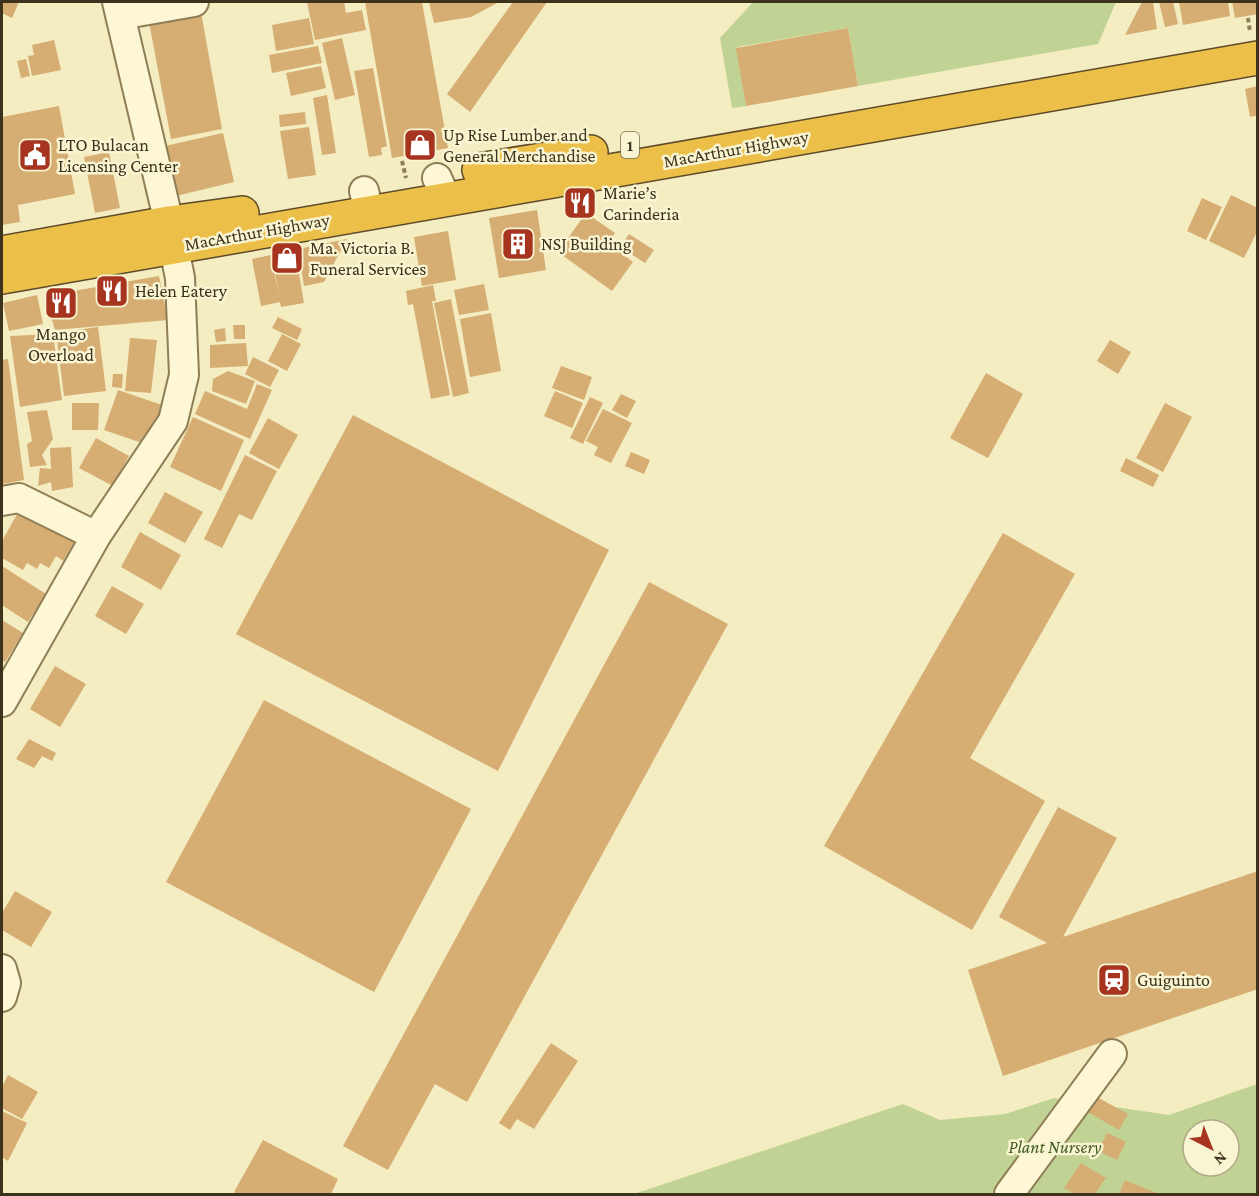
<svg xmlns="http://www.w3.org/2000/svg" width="1259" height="1196" viewBox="0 0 1259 1196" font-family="'Crimson Pro',serif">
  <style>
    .green { fill: #c1d394; fill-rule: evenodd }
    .building { fill: #d6ad73 }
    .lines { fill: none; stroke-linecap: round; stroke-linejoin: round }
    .minor-casing { stroke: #8f7e56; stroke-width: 32 }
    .highway-casing { stroke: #5d4a2b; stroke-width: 36 }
    .path { stroke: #8f7e56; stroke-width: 4; stroke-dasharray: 4.5 3; stroke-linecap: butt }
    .minor { stroke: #fdf7d6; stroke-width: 28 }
    .highway { stroke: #ecc048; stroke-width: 33 }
    .labels { text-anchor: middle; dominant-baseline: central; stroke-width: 5; stroke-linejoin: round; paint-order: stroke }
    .shield { fill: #f9f5d2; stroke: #756c53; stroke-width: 1.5 }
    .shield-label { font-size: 16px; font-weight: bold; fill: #3d321c }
    .poi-label { font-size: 18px; fill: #3d321c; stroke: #f9f5d2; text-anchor: start }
    .street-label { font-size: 18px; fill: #3d321c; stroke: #f9f5d2 }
    .park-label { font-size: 18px; font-style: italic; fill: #435c20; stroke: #f9f5d2 }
  </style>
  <rect width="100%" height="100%" fill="#f3edc1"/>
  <path class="green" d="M753 2H1116L1098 44 858 86 848 28 737 47 746 106 732 108 720 38Z
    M1257 1084V1194H634L903 1104 940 1120 1005 1114 1054 1098 1169 1115ZM1193 1130H1229V1166H1193Z"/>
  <path class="building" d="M2 2H19L12 18 2 13Z
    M307 2H344L346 13 362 10 366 30 315 40Z
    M365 2H422L448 148 392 158Z
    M429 2H499L471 17 434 23Z
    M513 2H547L470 112 447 94Z
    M1142 2H1153L1157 29 1125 35Z
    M1159 2H1173L1178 24 1165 27Z
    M1179 2H1228L1230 16 1183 25Z
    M1232 2H1257L1258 14 1235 18Z
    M201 12 222 129 171 139 149 22Z
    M309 18 314 44 276 51 272 25Z
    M848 28 858 86 746 106 736 48Z
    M342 38 355 95 335 100 322 43Z
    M54 40 61 70 32 76 28 56 34 55 32 45Z
    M318 46 322 63 272 73 269 55Z
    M26 59 30 76 21 78 17 61Z
    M321 66 326 88 291 96 286 73Z
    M373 68 387 146 381 148 382 155 369 157 354 71Z
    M1258 86V115L1250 117 1245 89Z
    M327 95 336 153 322 155 313 98Z
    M59 106 75 194 18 205 20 222 2 225V117Z
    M305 112 306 124 280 127 279 115Z
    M309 127 316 175 288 179 280 131Z
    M223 133 234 182 176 196 165 146Z
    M109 152 120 208 95 213 84 157Z
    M1231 195 1258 208V230L1244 258 1209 241Z
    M1202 198 1222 207 1206 240 1187 231Z
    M537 210 546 270 499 278 489 218Z
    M586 213 615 233 608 243 633 262 612 291 558 252Z
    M448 231 456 280 422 286 414 237Z
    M629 234 654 250 645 263 620 247Z
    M347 239 324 282 304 286 298 249Z
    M295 250 304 303 281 307 280 302 261 306 252 259 271 255 279 297 272 254Z
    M159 276 168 320 55 330 45 296Z
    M484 284 489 310 459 315 454 290Z
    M433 285 436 301H432L450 395 431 399 413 304 408 305 406 291Z
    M37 295 43 324 9 331 3 303Z
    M451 299 469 393 453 397 434 303Z
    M491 313 501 371 470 377 460 319Z
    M278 317 302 329 297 340 272 328Z
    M233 325H245V339H234Z
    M98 327 106 391 64 396 56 333Z
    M225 328 226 341 216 342 214 330Z
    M53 334 62 400 20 407 10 336Z
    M282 334 301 344 287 371 268 361Z
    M130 338 157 340 151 393 125 391Z
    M1110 340 1131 352 1118 374 1097 361Z
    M246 343 248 366 210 368V345Z
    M253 357 279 370 270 387 245 374Z
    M8 359 24 480 2 484V360Z
    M561 366 592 377 584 400 552 388Z
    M228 371 255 381 246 404 212 391 213 379Z
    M986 373 1023 394 988 458 950 438Z
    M113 374H123L122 388 112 387Z
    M257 384 272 390 250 439 195 414 205 391 247 409Z
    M118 390 165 406 151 446 104 430Z
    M555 391 583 403 572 428 544 416Z
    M621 394 636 401 627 418 612 410Z
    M590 397 603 403 583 444 570 438Z
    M72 403H99L98 430H72Z
    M1165 403 1192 417 1163 472 1136 458Z
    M603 409 632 423 611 463 594 455 598 447 586 441Z
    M47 410 53 439 42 455 47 465 30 467 27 444 32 441 27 412Z
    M353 415 609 550 498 771 236 634Z
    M193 417 244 440 221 491 170 467Z
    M268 418 298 435 279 469 249 453Z
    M96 438 129 456 113 486 79 468Z
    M71 447 73 487 52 491 51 482 38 486 40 468 51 469 50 448Z
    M631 452 650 460 644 474 625 466Z
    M245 455 277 471 252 520 239 514 222 548 204 539Z
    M1126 458 1159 475 1153 487 1120 471Z
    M165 492 203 512 185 543 148 523Z
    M20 509 75 541 63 561 56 556 49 568 40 563 37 569 27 563 23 570 2 558V541Z
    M140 532 181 555 161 590 121 567Z
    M1003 533 1075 574 970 758 1045 801 972 930 824 846Z
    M2 566 46 594 28 622 2 605Z
    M649 582 728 624 467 1102 435 1084 388 1170 343 1146Z
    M112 586 144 604 126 634 95 616Z
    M2 620 23 633 5 662 2 660Z
    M55 666 86 684 60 727 30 709Z
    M264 700 471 809 374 992 166 882Z
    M29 739 56 753 52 761 42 756 34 768 16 759Z
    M1058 807 1117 838 1063 937 1258 871V989L1003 1076 968 970 1047 943 999 917Z
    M15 891 52 912 31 947 2 930V913Z
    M551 1043 578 1061 534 1129 517 1119 510 1130 499 1123Z
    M8 1075 38 1092 22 1119 2 1108V1087Z
    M1095 1096 1128 1114 1119 1130 1086 1111Z
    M2 1111 27 1123 8 1161 2 1157Z
    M1107 1133 1126 1142 1117 1160 1098 1151Z
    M263 1140 338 1179 331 1194H238L234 1192Z
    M1081 1163 1106 1178 1095 1194H1074L1064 1188Z
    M1125 1180 1159 1194H1119Z"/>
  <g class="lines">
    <defs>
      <path id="minor" d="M120 15 194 2
        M437 178 446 198
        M364 191 369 212
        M2 501 19 498 96 536
        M2 702 96 536 173 421 184 375 180 278 169 223 117 2
        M2 969 6 983 2 997
        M1009 1194 1112 1054"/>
      <path id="highway" d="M479 170 591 152
        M2 253 169 223 242 213
        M2 277 1258 58"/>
    </defs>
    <use href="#minor" class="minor-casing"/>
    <use href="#highway" class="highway-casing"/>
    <path class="path" d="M1248 18 1250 32
      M402 161 406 178"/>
    <use href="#minor" class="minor"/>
    <use href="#highway" class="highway"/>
  </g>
  <defs>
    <symbol id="shop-square" viewBox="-11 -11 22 22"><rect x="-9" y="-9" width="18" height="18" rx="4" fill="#a6341f" stroke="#f9f5d2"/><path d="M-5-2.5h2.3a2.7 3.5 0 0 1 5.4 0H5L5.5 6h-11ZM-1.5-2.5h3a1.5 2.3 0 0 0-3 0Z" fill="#fff"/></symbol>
    <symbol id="civic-square" viewBox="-11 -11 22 22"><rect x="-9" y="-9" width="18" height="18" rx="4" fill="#a6341f" stroke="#f9f5d2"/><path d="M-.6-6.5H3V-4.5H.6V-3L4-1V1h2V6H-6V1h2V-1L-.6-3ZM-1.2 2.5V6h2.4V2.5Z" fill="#fff"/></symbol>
    <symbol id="restaurant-square" viewBox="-11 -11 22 22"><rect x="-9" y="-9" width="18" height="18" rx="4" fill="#a6341f" stroke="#f9f5d2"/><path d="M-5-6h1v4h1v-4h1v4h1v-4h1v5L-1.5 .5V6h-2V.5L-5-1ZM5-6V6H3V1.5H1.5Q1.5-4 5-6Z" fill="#fff"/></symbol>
    <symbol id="building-square" viewBox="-11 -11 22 22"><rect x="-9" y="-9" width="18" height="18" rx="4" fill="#a6341f" stroke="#f9f5d2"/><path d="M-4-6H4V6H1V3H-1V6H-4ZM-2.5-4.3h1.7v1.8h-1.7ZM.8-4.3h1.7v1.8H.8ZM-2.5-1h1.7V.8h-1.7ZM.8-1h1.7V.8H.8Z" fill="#fff"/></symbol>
    <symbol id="station-square" viewBox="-11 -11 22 22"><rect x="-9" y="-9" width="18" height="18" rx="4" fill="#a6341f" stroke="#f9f5d2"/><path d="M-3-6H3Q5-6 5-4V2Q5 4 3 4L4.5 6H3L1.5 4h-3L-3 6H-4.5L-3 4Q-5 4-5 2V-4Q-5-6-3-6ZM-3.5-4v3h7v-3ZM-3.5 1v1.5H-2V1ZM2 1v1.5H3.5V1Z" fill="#fff"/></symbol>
  </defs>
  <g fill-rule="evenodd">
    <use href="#shop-square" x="401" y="126" width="38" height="38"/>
    <use href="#civic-square" x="16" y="136" width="38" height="38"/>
    <use href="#restaurant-square" x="561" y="184" width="38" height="38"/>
    <use href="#building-square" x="499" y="225" width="38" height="38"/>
    <use href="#shop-square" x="268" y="239" width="38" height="38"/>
    <use href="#restaurant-square" x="93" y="272" width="38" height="38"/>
    <use href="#restaurant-square" x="42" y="284" width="38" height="38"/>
    <use href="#station-square" x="1095" y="961" width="38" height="38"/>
  </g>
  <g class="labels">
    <rect class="shield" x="621" y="132" width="18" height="26" rx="4.5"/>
    <g class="shield-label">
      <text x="630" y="145">1</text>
    </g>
    <g class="poi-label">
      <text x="443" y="135">Up Rise Lumber and<tspan x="443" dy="21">General Merchandise</tspan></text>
      <text x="58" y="145">LTO Bulacan<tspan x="58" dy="21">Licensing Center</tspan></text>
      <text x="603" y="193">Marie’s<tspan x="603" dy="21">Carinderia</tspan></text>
      <text x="541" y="244">NSJ Building</text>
      <text x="310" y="248">Ma. Victoria B.<tspan x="310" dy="21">Funeral Services</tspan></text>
      <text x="135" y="291">Helen Eatery</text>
      <text x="61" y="334" text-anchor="middle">Mango<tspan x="61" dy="21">Overload</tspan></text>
      <text x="1137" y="980">Guiguinto</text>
    </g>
    <g class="street-label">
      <text transform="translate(736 149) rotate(-10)">MacArthur Highway</text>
      <text transform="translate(257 232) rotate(-10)">MacArthur Highway</text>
    </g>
    <g class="park-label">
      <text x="1055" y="1147">Plant Nursery</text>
    </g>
  </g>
  <rect width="1259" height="1196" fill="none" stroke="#3d321c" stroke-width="6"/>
  <g transform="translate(1211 1148) rotate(138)"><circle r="28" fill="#f9f5d2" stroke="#aea789" stroke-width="1.5"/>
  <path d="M0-4.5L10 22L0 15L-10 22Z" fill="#a6341f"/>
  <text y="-9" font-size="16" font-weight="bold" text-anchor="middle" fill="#3d321c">N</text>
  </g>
</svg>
